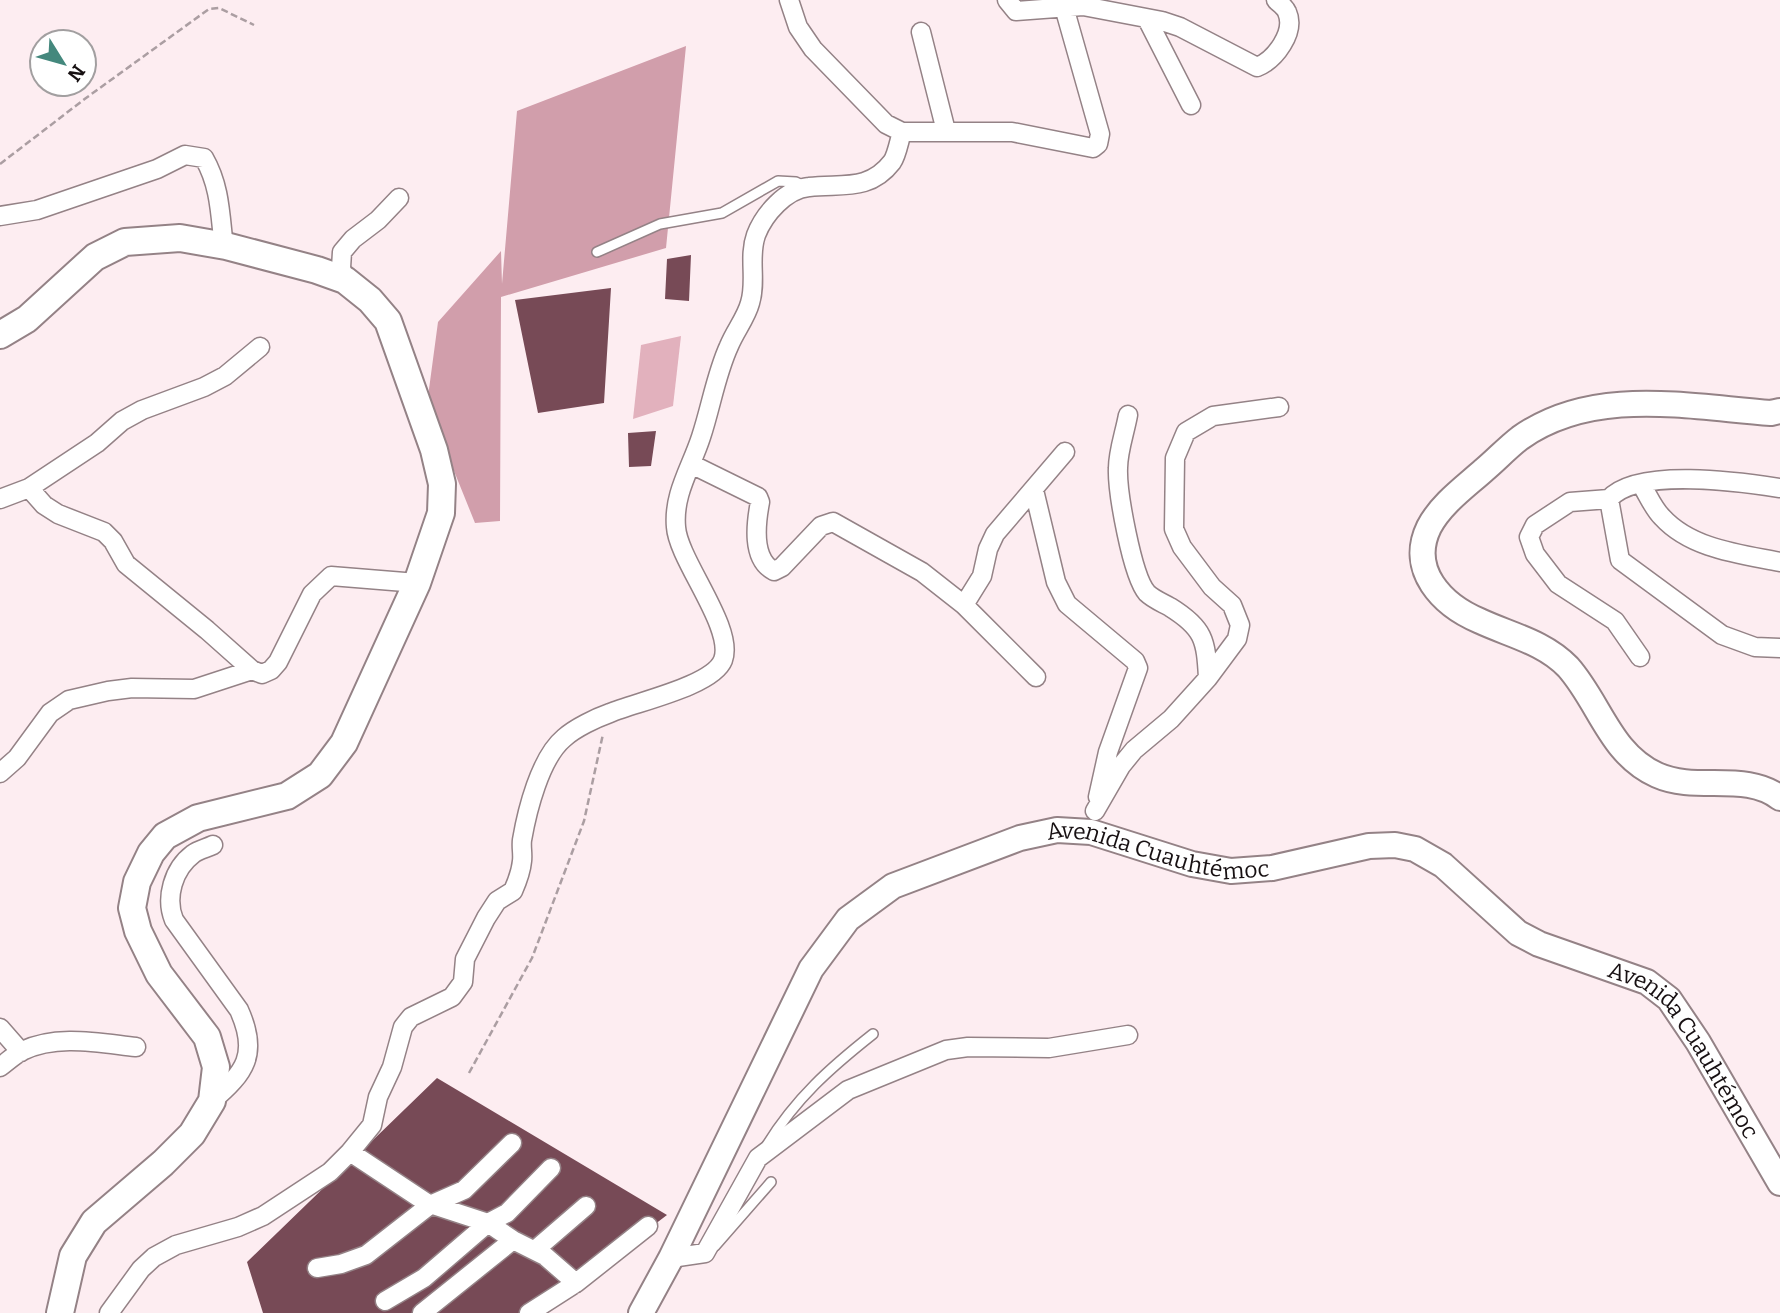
<svg xmlns="http://www.w3.org/2000/svg" width="1780" height="1313" viewBox="0 0 1780 1313" font-family="Bitter,serif">
  <style>
    .green { fill: #e2b1bd }
    .forest { fill: #d19eab }
    .building { fill: #774a56 }
    .lines { fill: none; stroke-linecap: round; stroke-linejoin: round }
    .lane-casing { stroke: #948286; stroke-width: 12 }
    .street-casing { stroke: #948286; stroke-width: 21 }
    .secondary-casing { stroke: #948286; stroke-width: 28 }
    .primary-casing { stroke: #948286; stroke-width: 30 }
    .path { stroke: #ab9ea2; stroke-width: 2.5; stroke-dasharray: 7 3.5; stroke-linecap: butt }
    .lane { stroke: #fff; stroke-width: 9 }
    .street { stroke: #fff; stroke-width: 18 }
    .secondary { stroke: #fff; stroke-width: 24 }
    .primary { stroke: #fff; stroke-width: 26 }
    .labels { text-anchor: middle; dominant-baseline: central; stroke-width: 7; stroke-linejoin: round; paint-order: stroke }
    .street-label { font-size: 23px; fill: #171012; stroke: #fff }
  </style>
  <rect width="100%" height="100%" fill="#fdedf1"/>
  <path class="green" d="M681 336 673 406 633 419 641 345Z"/>
  <path class="forest" d="M686 46 666 248 501 297 500 521 475 523 427 404 438 322 501 251 502 284 517 111Z"/>
  <path class="building" d="M691 255 689 301 665 299 667 259Z
    M611 288 604 403 538 413 515 300Z
    M656 431 651 466 629 467 628 433Z
    M437 1078 667 1215 538 1313H263L247 1262Z"/>
  <g class="lines">
    <defs>
      <path id="lane" d="M597 252 660 224 722 213 778 181 796 182 804 186
        M767 1145C796 1098 830 1068 873 1034
        M715 1246 771 1182"/>
      <path id="street" d="M1007 0 1016 11 1083 6 1162 21 1180 27 1257 67C1275 60 1296 32 1287 12 1285 7 1280 4 1276 0
        M1147 19 1191 105
        M921 32 946 131
        M902 132H1012L1093 148 1098 144 1100 134 1064 7
        M0 216 37 210 157 169 185 155 204 158C219 184 220 210 223 239L226 246
        M345 280 341 268 342 252 353 239 378 220 399 198
        M1128 415C1125 432 1118 451 1118 468 1117 491 1132 576 1147 593 1153 599 1163 603 1170 607 1204 628 1206 640 1208 678
        M691 464 758 497 760 502C756 523 751 559 774 571L782 567 821 526 833 522 922 572 964 605 1036 677
        M1641 484C1648 495 1653 508 1662 517 1691 549 1740 554 1780 562
        M29 488 44 505 58 514 104 532 113 541 126 564 207 630 252 670
        M1034 490 1056 582 1067 604 1135 661 1138 668 1108 752 1098 797
        M0 499 29 488 97 443 122 421 142 410 204 387 225 376 260 347
        M1609 499 1570 502 1535 525 1529 537 1535 554 1558 584 1615 621 1640 657
        M1609 499 1620 560 1722 635 1755 647 1780 648
        M1609 499C1637 467 1741 482 1780 488
        M964 605 982 576 988 549 995 534 1065 452
        M0 773 17 758 50 713 69 700 108 691 132 688 194 689 252 670 262 674 271 670 278 662 312 594 331 576 417 583
        M1095 811 1121 766 1134 750 1171 719 1208 678 1237 639 1240 625 1232 605 1212 587 1182 547 1174 529 1175 458 1186 432 1213 416 1279 407
        M0 1028 21 1052
        M0 1067C7 1062 14 1055 22 1051 57 1034 99 1043 136 1047
        M212 1101C245 1073 259 1054 239 1010L174 920C165 898 173 869 193 854 198 850 207 848 213 845
        M350 1152 427 1203 488 1223 513 1240 545 1256 576 1283
        M535 1250 586 1206
        M671 1258 705 1253 758 1158 848 1090 946 1050 968 1047 1049 1048 1128 1035
        M317 1268 341 1264 366 1255 430 1205 464 1190 512 1143
        M385 1301 424 1278 488 1223 507 1213 551 1168
        M109 1313 141 1269 154 1257 176 1245 238 1227 263 1216 330 1172 350 1152 372 1125 378 1097 392 1067 403 1027 411 1017 452 997 463 982 465 959 486 918 497 901 513 891C517 882 521 872 522 861 523 854 521 847 522 840 527 811 540 758 564 738 575 728 596 718 610 713 636 702 713 686 723 660 735 628 678 560 676 527 673 494 691 468 701 437 711 407 716 374 729 346 735 331 746 318 750 303 757 281 748 257 756 235 764 214 786 189 809 187 841 183 869 192 892 162 897 155 899 141 902 132L886 124 813 49 798 27 789 0
        M422 1313 513 1240
        M529 1313 576 1283 648 1226"/>
      <g id="secondary">
        <path d="M1780 411 1771 413C1688 407 1593 386 1520 438 1507 448 1496 460 1484 470 1465 487 1441 504 1429 527 1408 570 1442 605 1480 621 1510 635 1544 642 1568 667 1600 703 1610 754 1657 775 1697 793 1745 771 1780 798"/>
        <path id="s1" d="M641 1313 671 1258 811 969 848 919 893 886 1020 838 1057 830 1091 832 1192 864 1231 871 1272 868 1369 846 1395 845 1415 849 1443 865 1518 933 1539 944 1647 982 1669 999 1698 1042 1780 1183"/>
      </g>
      <path id="primary" d="M0 335 27 319 95 257 125 242 180 238 226 246 317 270 345 280 370 300 388 321 434 450 442 484 441 513 417 583 344 743 320 775 287 796 198 818 165 836 151 853 137 882 132 908 138 931 159 974 207 1037 216 1067 212 1101 192 1134 163 1163 94 1222 73 1256 60 1313"/>
    </defs>
    <use href="#lane" class="lane-casing"/>
    <use href="#street" class="street-casing"/>
    <use href="#secondary" class="secondary-casing"/>
    <use href="#primary" class="primary-casing"/>
    <path class="path" d="M0 164 86 98 209 9 219 8 254 25
      M469 1073 532 958 584 821 603 734"/>
    <use href="#lane" class="lane"/>
    <use href="#street" class="street"/>
    <use href="#secondary" class="secondary"/>
    <use href="#primary" class="primary"/>
  </g>
  <g class="labels">
    <g class="street-label">
      <text stroke="none"><textPath href="#s1" startOffset="779">Avenida Cuauhtémoc</textPath></text>
      <text stroke="none"><textPath href="#s1" startOffset="1388">Avenida Cuauhtémoc</textPath></text>
    </g>
  </g>
  <g transform="translate(63 63) rotate(127)"><circle r="33" fill="#ffffff" stroke="#a29fa0" stroke-width="2"/>
  <path d="M0-5L12 26L0 18L-12 26Z" fill="#44887d"/>
  <text y="-10" font-size="19" font-weight="bold" text-anchor="middle" fill="#171012">N</text>
  </g>
</svg>
